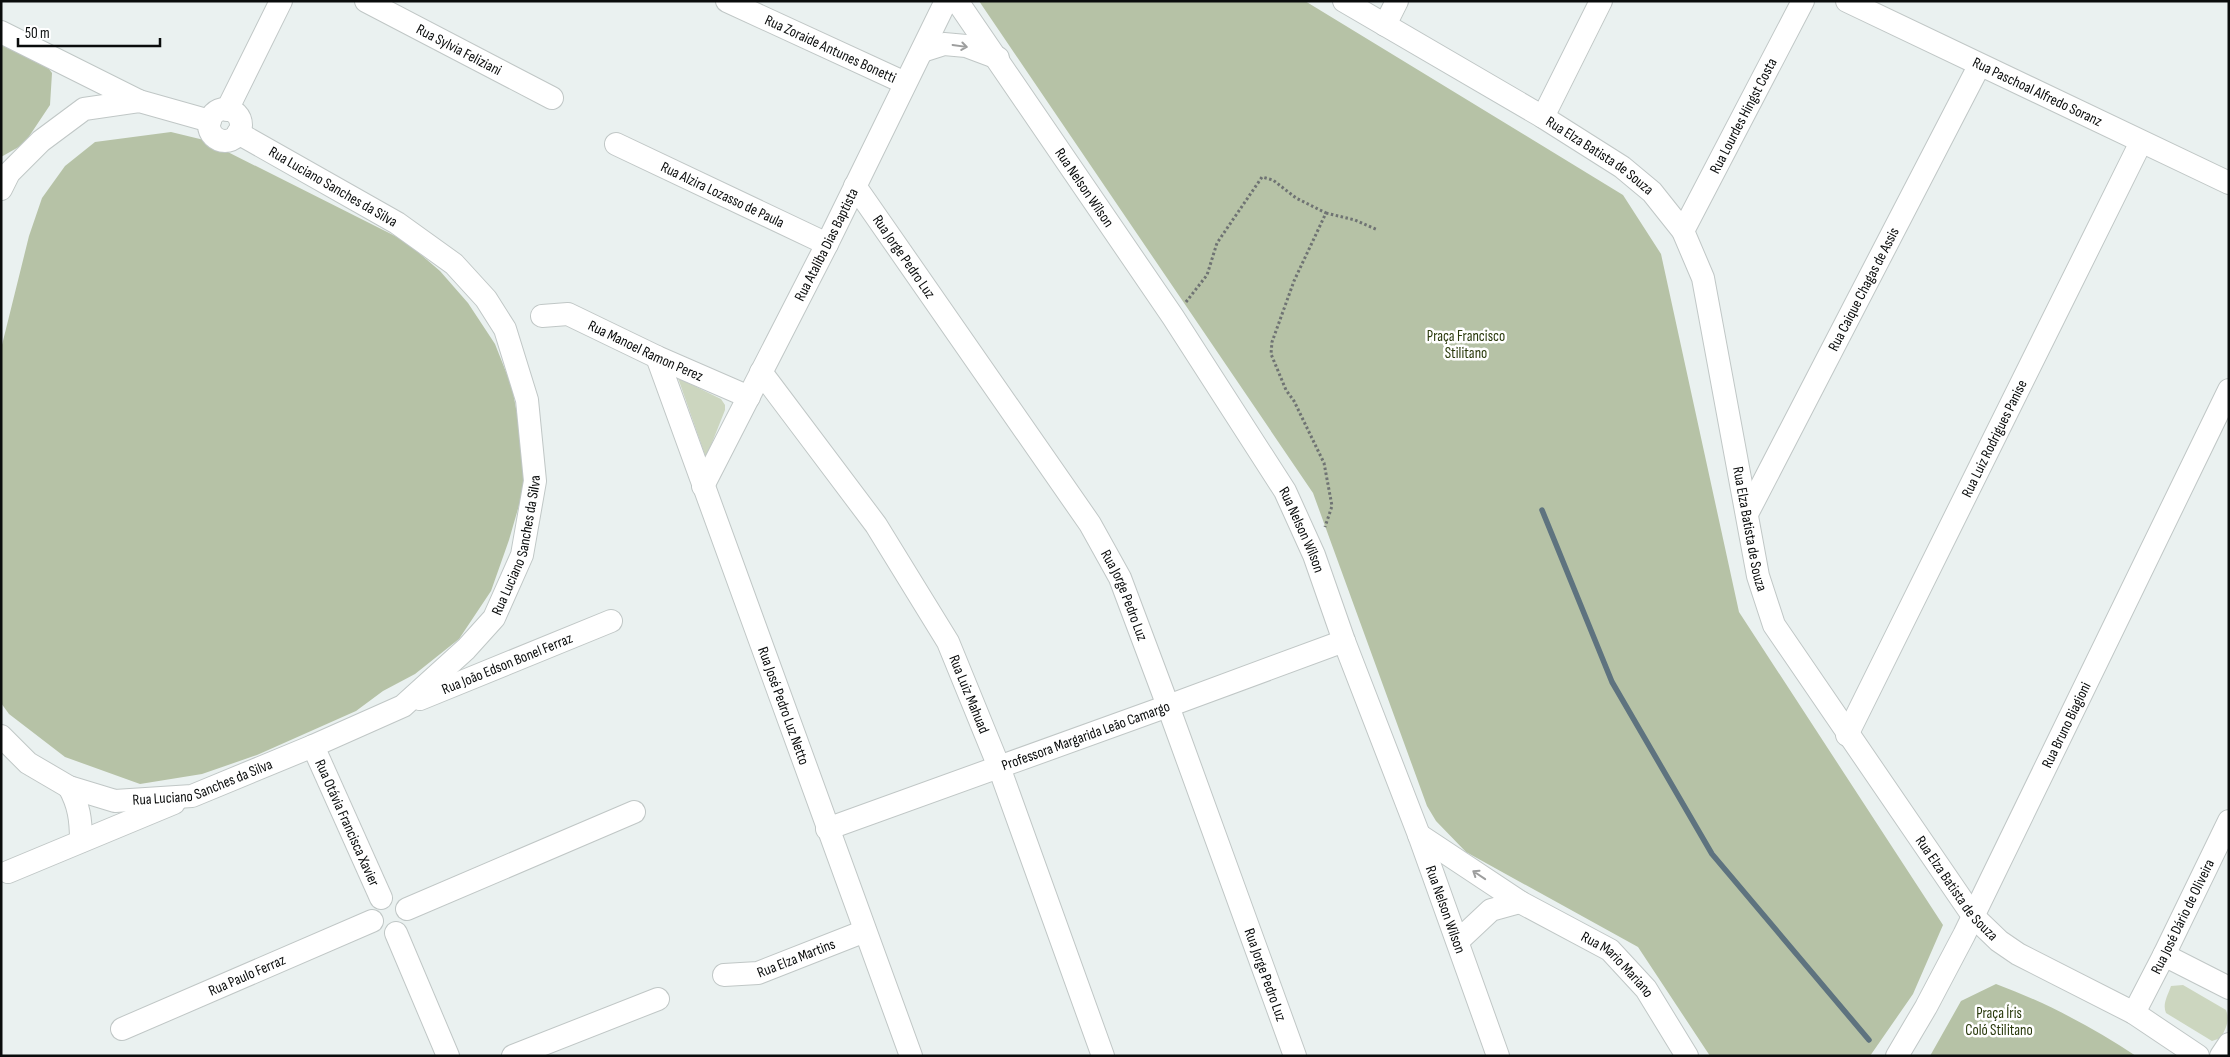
<svg xmlns="http://www.w3.org/2000/svg" width="2230" height="1057" viewBox="0 0 2230 1057" font-family="'Sofia Sans Condensed',sans-serif">
  <style>
    .green { fill: #ccd6bf }
    .forest { fill: #b6c2a6 }
    .lines { fill: none; stroke-linecap: round; stroke-linejoin: round }
    .stream { stroke: #5e737f; stroke-width: 5.5 }
    .minor-casing { stroke: #c0c7c6; stroke-width: 24 }
    .path { stroke: #6f7373; stroke-width: 3; stroke-dasharray: 2.5 2.5; stroke-linecap: butt }
    .minor { stroke: #fff; stroke-width: 22 }
    .oneway { stroke: #9d9e9e }
    .labels { text-anchor: middle; dominant-baseline: central; stroke-width: 5; stroke-linejoin: round; paint-order: stroke }
    .street-label { font-size: 15px; fill: #0a0c0c; stroke: #fff }
    .park-label { font-size: 15px; fill: #28380a; stroke: #fff }
  </style>
  <rect width="100%" height="100%" fill="#eaf1f0"/>
  <path class="green" d="M678 378 721 399 725 405V410L706 458Z
    M2183 985 2226 1010C2230 1021 2226 1028 2221 1038L2212 1041 2166 1013C2162 1004 2168 995 2171 986Z"/>
  <path class="forest" d="M979 1H1305L1623 195 1661 254 1739 612 1943 925 1913 994 1870 1056H1710L1638 947 1466 852 1436 821 1427 806 1313 493Z
    M1 34 33 48 52 73 50 105 24 144 1 157Z
    M171 132 204 140 405 241 440 271 468 303 495 344 512 387 521 435 524 488 509 540 491 591 459 639 415 674 383 691 356 711 257 755 202 774 140 784 65 757 9 714 1 703V349L29 236 42 198 65 166 95 142Z
    M1996 984C2045 1002 2092 1027 2136 1056H1930L1961 1001Z"/>
  <g class="lines">
    <path class="stream" d="M1542 510 1612 682 1712 854 1869 1040"/>
    <defs>
      <g id="minor">
        <path id="s1" d="M366 1 552 98"/>
        <path id="s2" d="M727 1 905 83"/>
        <path id="s3" d="M957 1 1173 317 1285 491 1314 555 1344 641 1419 835 1498 1056"/>
        <path id="s4" d="M1344 1 1543 117 1622 167 1652 192 1683 231 1703 278 1758 576 1774 625 1973 916 1999 941 2018 954 2134 1013 2198 1056"/>
        <path id="s5" d="M1847 1 2229 183"/>
        <path d="M1385 25 1397 1"/>
        <path d="M1 32 139 101"/>
        <path d="M922 51 944 44 966 46 998 58"/>
        <circle cx="225" cy="125" r="16"/>
        <path d="M227 110 281 1"/>
        <path d="M1543 117 1601 1"/>
        <path id="s6" d="M616 144 827 244"/>
        <path id="s7" d="M855 186 1090 524 1120 578 1168 706 1295 1056"/>
        <path d="M1 189 9 173 41 141 84 109 139 101 210 121"/>
        <path id="s8" d="M1683 231 1803 1"/>
        <path id="s9" d="M542 316 568 314 657 357 749 397"/>
        <path id="s10" d="M657 357 911 1056"/>
        <path id="s11" d="M761 372 876 525 948 642 999 767 1103 1056"/>
        <path id="s12" d="M703 486 827 244 946 1"/>
        <path id="s13" d="M1748 512 1979 66"/>
        <path id="s14" d="M420 699 611 621"/>
        <path id="s15" d="M1847 735 2141 142"/>
        <path id="s16" d="M1 736 28 763 69 787 115 801 192 796 313 746 403 706 466 649 494 618 522 555 535 481 527 400 505 329 486 299 454 264 397 223 238 133"/>
        <path id="s17" d="M313 746 381 898"/>
        <path d="M69 787C79 805 81 820 81 841"/>
        <path id="s18" d="M827 829 1168 706 1344 641"/>
        <path id="s19" d="M1419 835 1520 902 1610 950 1646 989 1687 1056"/>
        <path d="M8 872 174 803"/>
        <path d="M407 909 634 812"/>
        <path d="M396 933 448 1056"/>
        <path d="M1458 941 1491 910 1520 902"/>
        <path d="M2164 955 2229 988"/>
        <path id="s20" d="M724 975 758 973 865 931"/>
        <path id="s21" d="M2134 1013 2164 955 2229 821"/>
        <path id="s22" d="M122 1029 372 921"/>
        <path d="M513 1056 658 999"/>
        <path id="s23" d="M1897 1056 1926 1007 1964 935 2229 390"/>
        <path d="M2221 1056 2229 1044"/>
      </g>
    </defs>
    <use href="#minor" class="minor-casing"/>
    <path class="path" d="M1326 213 1355 220 1378 230
      M1186 302 1207 275 1217 243 1262 177 1273 180 1296 198 1326 213 1294 281 1272 342 1271 354 1286 390 1294 401 1324 463 1332 506 1325 527"/>
    <use href="#minor" class="minor"/>
  </g>
  <defs><path id="oneway-shaft" d="M-6 0H5M1.5-3L5.5 0L1.5 3" fill="none" stroke-width="1.6" stroke-linecap="round" stroke-linejoin="round" transform="scale(1.25)"/></defs>
  <g class="oneway">
    <use href="#oneway-shaft" transform="translate(960 46) rotate(8)"/>
    <use href="#oneway-shaft" transform="translate(1479 875) rotate(-146)"/>
  </g>
  <g class="labels">
    <g class="street-label">
      <text stroke="none"><textPath href="#s2" startOffset="114">Rua Zoraide Antunes Bonetti</textPath></text>
      <text stroke="none"><textPath href="#s1" startOffset="105">Rua Sylvia Feliziani</textPath></text>
      <text stroke="none"><textPath href="#s5" startOffset="211">Rua Paschoal Alfredo Soranz</textPath></text>
      <text stroke="none"><textPath href="#s8" startOffset="130">Rua Lourdes Hingst Costa</textPath></text>
      <text stroke="none"><textPath href="#s4" startOffset="299">Rua Elza Batista de Souza</textPath></text>
      <text transform="translate(333 187) rotate(30)">Rua Luciano Sanches da Silva</text>
      <text stroke="none"><textPath href="#s3" startOffset="226">Rua Nelson Wilson</textPath></text>
      <text stroke="none"><textPath href="#s6" startOffset="118">Rua Alzira Lozasso de Paula</textPath></text>
      <text stroke="none"><textPath href="#s12" startOffset="271">Rua Ataliba Dias Baptista</textPath></text>
      <text stroke="none"><textPath href="#s7" startOffset="86">Rua Jorge Pedro Luz</textPath></text>
      <text stroke="none"><textPath href="#s13" startOffset="251">Rua Caique Chagas de Assis</textPath></text>
      <text stroke="none"><textPath href="#s9" startOffset="112">Rua Manoel Ramon Perez</textPath></text>
      <text stroke="none"><textPath href="#s15" startOffset="331">Rua Luiz Rodrigues Panise</textPath></text>
      <text stroke="none"><textPath href="#s4" startOffset="719">Rua Elza Batista de Souza</textPath></text>
      <text stroke="none"><textPath href="#s3" startOffset="632">Rua Nelson Wilson</textPath></text>
      <text stroke="none"><textPath href="#s16" startOffset="644">Rua Luciano Sanches da Silva</textPath></text>
      <text stroke="none"><textPath href="#s7" startOffset="491">Rua Jorge Pedro Luz</textPath></text>
      <text stroke="none"><textPath href="#s14" startOffset="94">Rua João Edson Bonel Ferraz</textPath></text>
      <text stroke="none"><textPath href="#s11" startOffset="385">Rua Luiz Mahuad</textPath></text>
      <text stroke="none"><textPath href="#s10" startOffset="371">Rua José Pedro Luz Netto</textPath></text>
      <text stroke="none"><textPath href="#s23" startOffset="372">Rua Bruno Biagioni</textPath></text>
      <text stroke="none"><textPath href="#s18" startOffset="275">Professora Margarida Leão Camargo</textPath></text>
      <text stroke="none"><textPath href="#s16" startOffset="224">Rua Luciano Sanches da Silva</textPath></text>
      <text stroke="none"><textPath href="#s17" startOffset="84">Rua Otávia Francisca Xavier</textPath></text>
      <text stroke="none"><textPath href="#s4" startOffset="1139">Rua Elza Batista de Souza</textPath></text>
      <text stroke="none"><textPath href="#s3" startOffset="1038">Rua Nelson Wilson</textPath></text>
      <text stroke="none"><textPath href="#s21" startOffset="108">Rua José Dário de Oliveira</textPath></text>
      <text stroke="none"><textPath href="#s20" startOffset="75">Rua Elza Martins</textPath></text>
      <text stroke="none"><textPath href="#s19" startOffset="238">Rua Mario Mariano</textPath></text>
      <text stroke="none"><textPath href="#s22" startOffset="136">Rua Paulo Ferraz</textPath></text>
      <text stroke="none"><textPath href="#s7" startOffset="896">Rua Jorge Pedro Luz</textPath></text>
    </g>
    <g class="park-label">
      <text x="1466" y="336">Praça Francisco<tspan x="1466" dy="17">Stilitano</tspan></text>
      <text x="1999" y="1013">Praça Íris<tspan x="1999" dy="17">Coló Stilitano</tspan></text>
    </g>
  </g>
  <rect width="2230" height="1057" fill="none" stroke="#0a0c0c" stroke-width="5"/>
  <path d="M18 38v8h142v-8" fill="none" stroke="#0a0c0c" stroke-width="2.5"/>
  <text x="25" y="38" font-size="15" fill="#0a0c0c" stroke="#ffffff" stroke-width="4" paint-order="stroke">50 m</text>
</svg>
